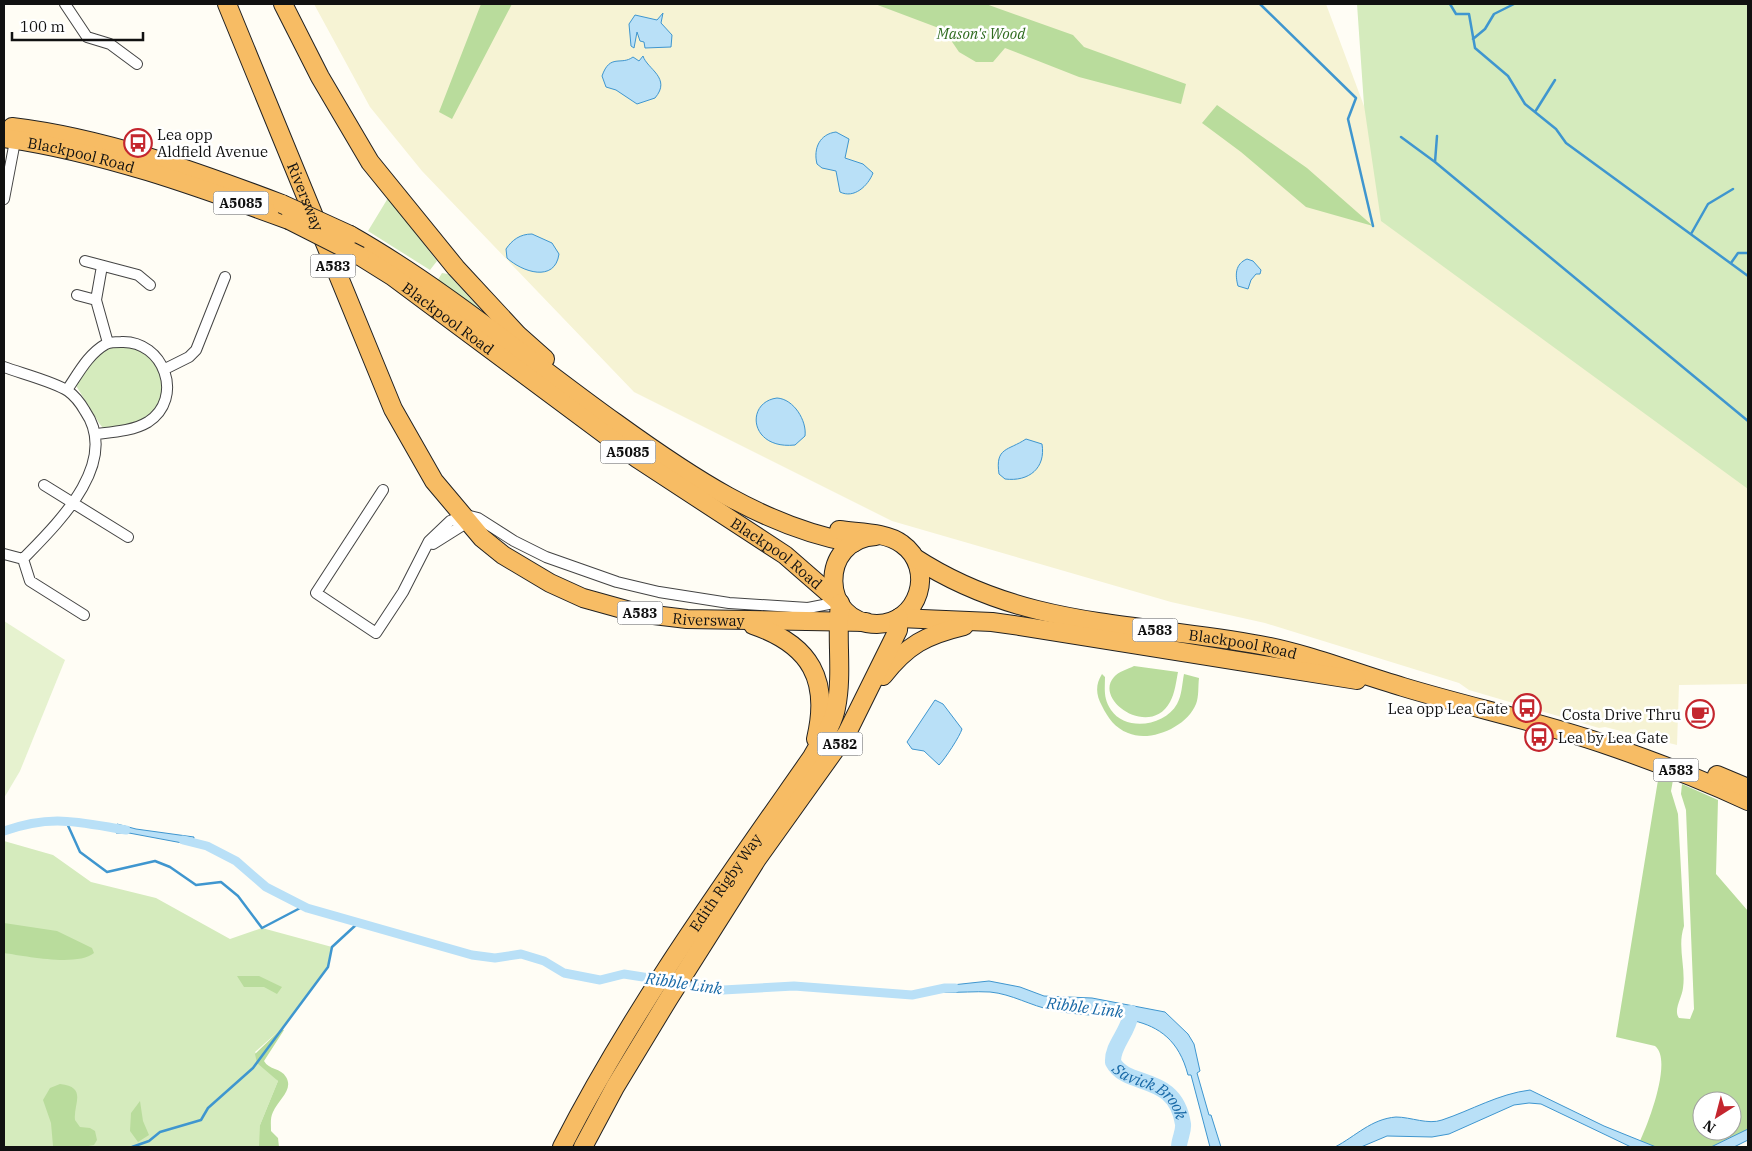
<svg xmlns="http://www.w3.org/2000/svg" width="1752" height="1151" viewBox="0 0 1752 1151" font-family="'IBM Plex Serif',serif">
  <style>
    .farmland { fill: #f6f3d4 }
    .green { fill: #d5ebbd }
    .forest { fill: #b9dc9c; fill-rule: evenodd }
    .pitch { fill: #e6f2cf }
    .water { fill: #b9e0f7; stroke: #3f96cf }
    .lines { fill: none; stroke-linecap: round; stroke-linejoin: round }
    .stream { stroke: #3f96cf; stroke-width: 2.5 }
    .canal { stroke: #b9e0f7; stroke-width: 9 }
    .river { stroke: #b9e0f7; stroke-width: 16 }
    .minor-casing { stroke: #444; stroke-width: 12 }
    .trunk-casing { stroke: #222; stroke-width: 20 }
    .minor { stroke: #fff; stroke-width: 10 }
    .trunk { stroke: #f7bc64; stroke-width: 18 }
    .trunk-bridge-casing { stroke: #222; stroke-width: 20; stroke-linecap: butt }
    .trunk-bridge { stroke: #f7bc64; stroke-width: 18 }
    .labels { text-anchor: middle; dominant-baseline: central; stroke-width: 5; stroke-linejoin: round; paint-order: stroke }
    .shield { fill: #fff; stroke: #585858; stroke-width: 1 }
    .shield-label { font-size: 14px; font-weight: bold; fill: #111 }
    .park-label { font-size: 15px; font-style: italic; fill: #2f6b1f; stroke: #fff }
    .poi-label { font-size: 15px; fill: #111; stroke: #fff; text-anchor: start }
    .street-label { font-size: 15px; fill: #111; stroke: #fff }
    .water-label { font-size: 16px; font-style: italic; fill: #1768a6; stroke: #fff }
  </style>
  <rect width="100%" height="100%" fill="#fffdf5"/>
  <path class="farmland" d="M314 4H1326L1364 106 1748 485V684L1679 685 1677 745 1605 727 1599 728 1469 690 1459 683 1265 623 1171 602 892 521 634 392 422 171 370 107Z"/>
  <path class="green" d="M1357 4H1748V489L1381 221 1364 105Z
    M388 198 437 261 430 270 368 231Z
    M442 273 448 274 501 332 436 283Z
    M112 346 136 347 151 357 164 380 162 396 152 413 140 423 110 429 103 428 99 423 75 384 97 354Z
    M4 841 53 855 91 882 156 898 230 939 262 928 332 947 328 967 281 1029 255 1052 278 1081 260 1125V1147H4Z"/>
  <path class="forest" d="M481 4H512L452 119 439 112Z
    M875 4H986L1073 35 1084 47 1186 84 1181 104 1079 77 1005 48 993 62H976L959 52 944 30Z
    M1217 105 1307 168 1373 226 1306 207 1241 152 1202 123Z
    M1134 666 1178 672C1176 682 1175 693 1170 702 1150 739 1093 700 1114 677 1118 672 1128 669 1134 666Z
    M1102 674 1105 677C1105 689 1103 698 1111 710 1126 732 1165 726 1177 704 1182 695 1182 684 1184 674L1199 678C1198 686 1199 697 1196 704 1187 727 1150 743 1128 733 1115 728 1108 718 1102 706 1096 695 1095 685 1102 674Z
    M1659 774 1673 780 1671 791 1678 814 1684 926C1677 947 1686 967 1683 988 1682 998 1673 1010 1679 1018L1690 1019 1694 1009 1686 810 1681 794 1682 784 1718 800 1716 874 1748 911V1129L1711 1147H1656L1640 1141C1648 1124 1673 1060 1655 1046L1616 1037ZM1702 1101H1732V1131H1702Z
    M4 923 57 931 92 948 94 953C77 967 25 956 4 953Z
    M237 976H259L282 987 277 994 264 987H244Z
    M281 1029 284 1030 264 1061C269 1070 281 1068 286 1077 294 1090 278 1100 273 1112 270 1118 271 1125 271 1131L278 1138 279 1147H259L260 1125 278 1081 257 1063 255 1054Z
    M60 1084C88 1087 73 1104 75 1120L80 1127 90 1128 95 1131 97 1140 94 1145 83 1147 53 1146 51 1123 43 1100 50 1088Z
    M140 1101 143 1121 149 1135 138 1142 130 1131 131 1113Z"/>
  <path class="pitch" d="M4 621 65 660 20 771 4 798Z"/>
  <path class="water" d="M663 13 661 23 672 35 671 47 645 48 644 42 640 41 637 32 634 48 631 46 629 24 635 15 657 20Z
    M643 56C647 69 672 78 655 98L637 104 616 90 606 87 602 76C610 53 621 66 633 57L639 61Z
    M836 132 849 139 845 158 863 164 873 173C868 186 854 199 840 192L836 171 822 168 817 164C813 148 820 134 836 132Z
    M532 234 552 243 559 254C555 283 522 272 507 258L506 249C512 240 520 234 532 234Z
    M1247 259 1253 261 1261 270 1260 274H1256L1251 280 1248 289 1238 286C1235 275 1235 264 1247 259Z
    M777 398C794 399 807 421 805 436L795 445C749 450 745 402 777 398Z
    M1026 439 1042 444C1046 468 1029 482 1005 479L999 474C995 447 1008 451 1026 439Z
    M935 700 943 704 962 729C960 736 945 759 939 765L924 751 912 749 907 742Z
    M117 824 136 829 194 837 193 845 129 833H116Z
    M989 981 1020 987 1044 996 1092 998 1165 1012 1188 1034 1194 1044 1200 1071 1197 1073 1209 1115H1211L1221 1147H1210L1191 1075H1188C1170 1005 1107 1022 1052 1010 1031 1006 1012 994 990 992 975 991 960 993 944 992L943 986Z
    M1530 1090 1604 1126 1656 1147H1631L1541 1104 1529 1103 1514 1105 1449 1134 1432 1137 1387 1136 1361 1147H1335C1356 1136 1371 1119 1396 1117 1411 1117 1428 1125 1442 1120 1472 1110 1498 1094 1530 1090Z
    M1748 1129V1140L1734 1147H1711Z"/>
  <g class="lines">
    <path class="stream" d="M1260 4 1356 98 1348 119 1373 226
      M1450 4 1456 14H1469L1475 48 1508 76 1525 104 1556 129 1566 143 1748 276
      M1473 39 1485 29 1494 14 1514 4
      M1535 112 1555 80
      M1401 137 1435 162 1748 421
      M1435 162 1437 136
      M1691 234 1708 204 1733 189
      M1731 263 1738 253H1748
      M66 821 80 852 107 872 155 861 170 867 196 885 221 882 238 896 262 928 304 906
      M132 1147 149 1141 160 1132 201 1120 208 1108 253 1068 328 967 332 947 358 923"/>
    <path class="canal" d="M4 831C52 814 77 822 126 830
      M183 840 207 846 236 861 266 887 307 908 472 955 495 958 521 954 544 961 564 973 600 980 624 974 662 980
      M678 982 723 990 794 986 912 995 945 988H955"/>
    <path class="river" id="s1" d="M1131 1013C1129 1032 1112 1045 1113 1062 1127 1089 1175 1072 1183 1124 1184 1132 1179 1139 1179 1147"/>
    <defs>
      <path id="minor" d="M65 4 87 37 110 44 137 64
        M4 199 16 136
        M85 261 138 275 150 285
        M102 266 96 300 108 343
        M77 295 96 300
        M4 367C20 373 55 382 68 391 75 396 81 404 85 411 121 463 57 524 23 559L4 554
        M165 369 189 357 196 350 225 277
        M67 390C78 374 88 354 106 344 110 342 116 342 121 342 164 340 185 398 148 422 133 431 113 432 96 434
        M44 485 128 537
        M383 490 316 593 376 633 403 592 429 541 450 521 466 515 478 518 514 541 546 557 617 582 659 592 729 603 808 608 839 602
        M433 544 468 522
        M23 559 30 581 84 615"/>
      <g id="trunk">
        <path id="s2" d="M227 4 393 409 434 481 482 538 503 555 550 583 583 598 637 613 687 619 866 622"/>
        <path d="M283 4 320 77 370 162 456 268 518 335 545 359"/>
        <path d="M12 127C104 138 195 171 282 204"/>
        <path id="s3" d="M4 138C102 152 196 186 289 220"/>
        <path d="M350 235C445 289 528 360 616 423 688 475 764 527 853 543"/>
        <path id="s4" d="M360 256 392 276 638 459 785 555 839 602"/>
        <path d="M839 530C859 533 886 532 902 544 936 568 919 624 877 624 820 624 818 539 876 536"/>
        <path id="s5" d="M915 558C1024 629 1138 622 1260 645 1309 654 1355 673 1403 687 1469 707 1536 721 1601 743 1651 760 1701 779 1748 801"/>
        <path d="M899 618 992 622 1020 626 1357 680"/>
        <path d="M753 625C811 645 830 680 816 739"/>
        <path d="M883 676C907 645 926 635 964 626"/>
        <path d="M1717 775 1748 788"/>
        <path id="s6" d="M562 1147C632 1010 724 883 812 757 820 742 833 725 836 708 843 674 836 638 840 603"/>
        <path d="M583 1147 615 1087 669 998 757 859 847 733 898 630 899 618"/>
      </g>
    </defs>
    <use href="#minor" class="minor-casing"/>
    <use href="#trunk" class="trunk-casing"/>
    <use href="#minor" class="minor"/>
    <use href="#trunk" class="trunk"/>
    <defs>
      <path id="trunk-bridge" d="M282 204 350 235
        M289 220 360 256"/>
    </defs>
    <use href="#trunk-bridge" class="trunk-bridge-casing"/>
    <use href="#trunk-bridge" class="trunk-bridge"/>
  </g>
  <defs>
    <symbol id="bus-ring" viewBox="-11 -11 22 22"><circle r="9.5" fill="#fff" stroke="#c4262e" stroke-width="1.5"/><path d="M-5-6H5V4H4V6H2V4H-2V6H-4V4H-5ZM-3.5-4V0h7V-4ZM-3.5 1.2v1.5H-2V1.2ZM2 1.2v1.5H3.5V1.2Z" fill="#c4262e"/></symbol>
    <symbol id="cafe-ring" viewBox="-11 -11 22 22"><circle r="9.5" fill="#fff" stroke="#c4262e" stroke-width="1.5"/><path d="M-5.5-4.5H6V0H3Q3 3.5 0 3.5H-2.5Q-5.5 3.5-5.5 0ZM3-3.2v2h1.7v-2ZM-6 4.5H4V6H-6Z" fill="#c4262e"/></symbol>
  </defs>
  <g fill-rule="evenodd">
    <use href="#bus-ring" x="122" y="127" width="32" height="32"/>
    <use href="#bus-ring" x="1511" y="692" width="32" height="32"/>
    <use href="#cafe-ring" x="1684" y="698" width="32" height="32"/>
    <use href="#bus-ring" x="1523" y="721" width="32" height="32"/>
  </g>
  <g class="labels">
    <g class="shield">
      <rect x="213.5" y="191.5" width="55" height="23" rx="4"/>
      <rect x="310.5" y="254.5" width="45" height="23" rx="4"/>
      <rect x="600.5" y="440.5" width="55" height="23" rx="4"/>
      <rect x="617.5" y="601.5" width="45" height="23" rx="4"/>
      <rect x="1132.5" y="618.5" width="45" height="23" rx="4"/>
      <rect x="817.5" y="732.5" width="45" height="23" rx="4"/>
      <rect x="1653.5" y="758.5" width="45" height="23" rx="4"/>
    </g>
    <g class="shield-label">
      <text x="241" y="203">A5085</text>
      <text x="333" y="266">A583</text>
      <text x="628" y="452">A5085</text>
      <text x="640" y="613">A583</text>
      <text x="1155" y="630">A583</text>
      <text x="840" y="744">A582</text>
      <text x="1676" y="770">A583</text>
    </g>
    <g class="park-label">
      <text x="981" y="33">Mason's Wood</text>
    </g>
    <g class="poi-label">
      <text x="157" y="134">Lea opp<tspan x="157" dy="17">Aldfield Avenue</tspan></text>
      <text x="1508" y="708" text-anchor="end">Lea opp Lea Gate</text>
      <text x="1681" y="714" text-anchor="end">Costa Drive Thru</text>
      <text x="1558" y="737">Lea by Lea Gate</text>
    </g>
    <g class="street-label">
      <text stroke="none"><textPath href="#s3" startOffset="79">Blackpool Road</textPath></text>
      <text stroke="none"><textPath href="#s2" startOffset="208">Riversway</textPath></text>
      <text stroke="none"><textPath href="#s4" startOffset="108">Blackpool Road</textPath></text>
      <text stroke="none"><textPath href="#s4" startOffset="512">Blackpool Road</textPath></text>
      <text stroke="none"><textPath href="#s2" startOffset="841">Riversway</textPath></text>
      <text stroke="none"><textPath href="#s5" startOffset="342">Blackpool Road</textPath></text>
      <text stroke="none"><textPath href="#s6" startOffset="311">Edith Rigby Way</textPath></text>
    </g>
    <g class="water-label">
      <text transform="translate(684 983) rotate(8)">Ribble Link</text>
      <text transform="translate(1085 1007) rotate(7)">Ribble Link</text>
      <text stroke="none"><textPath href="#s1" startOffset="102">Savick Brook</textPath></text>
    </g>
  </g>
  <rect width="1752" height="1151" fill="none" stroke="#111111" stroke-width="10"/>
  <g transform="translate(1717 1116) rotate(216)"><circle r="24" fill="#ffffff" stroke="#a0a0a0"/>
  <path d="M0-4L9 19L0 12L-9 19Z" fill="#c4262e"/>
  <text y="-8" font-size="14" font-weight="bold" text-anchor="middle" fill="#111111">N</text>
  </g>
  <path d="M12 32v8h131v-8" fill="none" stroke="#111111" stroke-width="2.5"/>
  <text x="20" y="32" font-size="15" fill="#111111" stroke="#ffffff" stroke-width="4" paint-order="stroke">100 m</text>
</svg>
